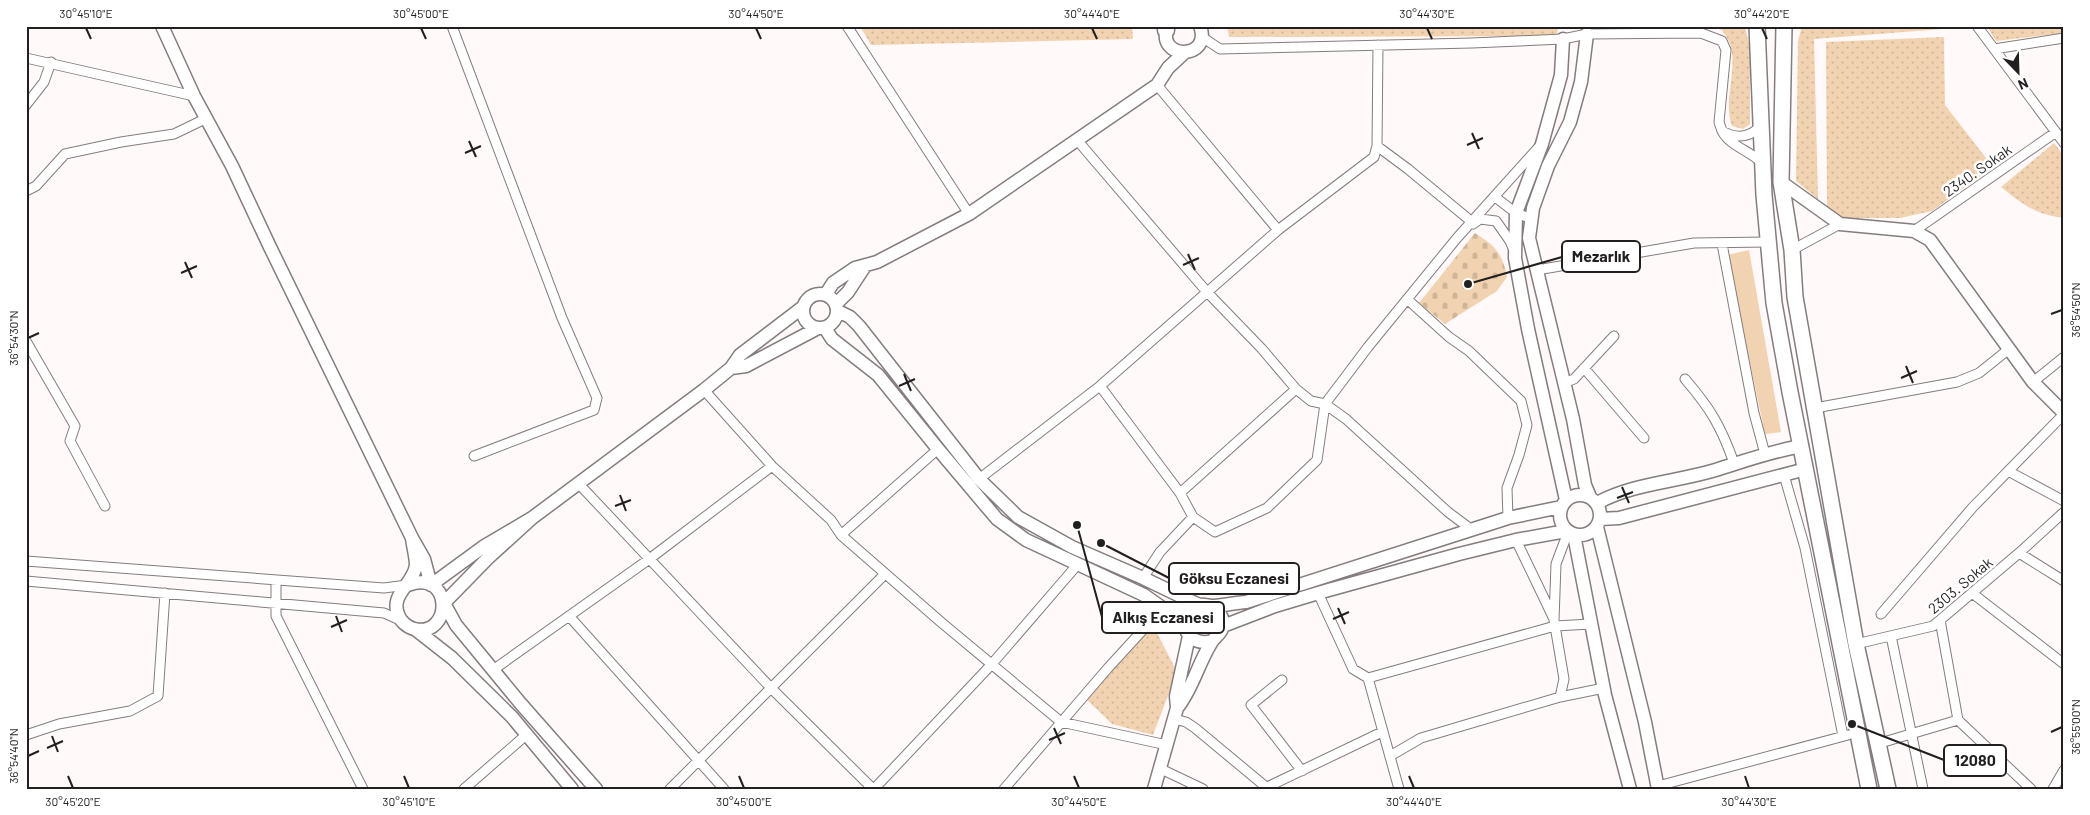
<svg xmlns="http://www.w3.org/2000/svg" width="2090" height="815" viewBox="0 0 2090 815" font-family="Barlow,sans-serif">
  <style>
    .green { fill: #f2d3b1 }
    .cemetery { fill: url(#cemetery-stones) }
    .park { fill: url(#park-dots) }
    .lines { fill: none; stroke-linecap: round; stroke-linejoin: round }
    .street-casing { stroke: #857d7d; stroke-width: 11 }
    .secondary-casing { stroke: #857d7d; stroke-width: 15 }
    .primary-casing { stroke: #857d7d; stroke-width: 18 }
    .highway-casing { stroke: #857d7d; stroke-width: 19 }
    .street { stroke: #fff; stroke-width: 9 }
    .secondary { stroke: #fff; stroke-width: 12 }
    .primary { stroke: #fff; stroke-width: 15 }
    .highway { stroke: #fff; stroke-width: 16 }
    .ticks { fill: none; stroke: #221f1f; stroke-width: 2 }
    .labels { text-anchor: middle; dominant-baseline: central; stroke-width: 5; stroke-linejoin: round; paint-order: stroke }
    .street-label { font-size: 15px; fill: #221f1f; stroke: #fff }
    .leader { fill: none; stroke: #221f1f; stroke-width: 2 }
    .callout-dot { fill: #221f1f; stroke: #fff; stroke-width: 2 }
    .callout { fill: #fff; stroke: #221f1f; stroke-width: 2 }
    .callout-label { font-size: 16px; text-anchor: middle; font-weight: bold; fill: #221f1f }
    .neatline { fill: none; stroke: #221f1f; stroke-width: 2 }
    .ticks-label { font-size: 12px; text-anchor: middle; fill: #221f1f }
  </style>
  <defs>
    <pattern id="cemetery-stones" width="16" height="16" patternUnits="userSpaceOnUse" patternTransform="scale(1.25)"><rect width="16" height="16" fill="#f2d3b1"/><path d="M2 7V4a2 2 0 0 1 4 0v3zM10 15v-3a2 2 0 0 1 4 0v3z" fill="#cfb598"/></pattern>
    <pattern id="park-dots" width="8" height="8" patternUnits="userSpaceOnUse" patternTransform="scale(1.25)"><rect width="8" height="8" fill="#f2d3b1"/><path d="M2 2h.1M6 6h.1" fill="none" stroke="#cfb598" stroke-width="1.8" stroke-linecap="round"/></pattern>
  </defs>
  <rect width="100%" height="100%" fill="#fff9f9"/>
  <path class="green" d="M1749 250 1781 432 1765 434 1727 255Z"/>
  <path class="cemetery" d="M1475 233C1495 246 1502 252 1507 277L1497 291 1445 324 1419 303Z"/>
  <path class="park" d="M860 26H1132L1133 39 871 45Z
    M1227 26H1558L1557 36 1229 37Z
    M1708 26H1745L1750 49V124L1743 129 1732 126C1723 101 1737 73 1731 47 1730 41 1725 35 1722 30Z
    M1802 26 1968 27 1814 39 1818 199 1796 181 1798 41Z
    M1987 26H2064V33L1996 41Z
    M1944 37 1945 105 1993 167 1932 211 1900 218H1842L1827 211 1826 42Z
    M2054 143 2064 156V218C2036 215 2022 204 2001 187Z
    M1151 621 1177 672 1153 735 1112 724 1086 699Z"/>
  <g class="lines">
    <defs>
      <path id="street" d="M452 26 562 318 597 398 594 410 474 456
        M847 26 969 214
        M1977 26 2064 143
        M1202 37 1220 49 1472 43 1563 39 1587 34 1701 33 1722 41 1726 50 1719 122 1722 131
        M1994 49 2064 38
        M26 58 194 96
        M1157 85 1278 230
        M26 105 44 82 51 62
        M1761 126C1749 138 1737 139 1722 131 1731 147 1749 150 1762 163
        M1077 140 1207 292 1262 349 1296 389 1311 401 1325 404 1346 419 1448 512 1472 530
        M1377 146 1408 169 1472 222
        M26 191 36 186 65 154 121 142 174 134 205 119
        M1495 197 1516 213 1532 219
        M1473 224 1480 219 1496 221 1510 241 1513 248
        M1914 231 2056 132
        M1722 244 1754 413 1765 454
        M1792 250 1840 224
        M1537 270 1694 243 1768 242
        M1407 299 1449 337 1469 351 1521 401 1527 425 1519 455 1507 488 1508 518
        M26 341 75 426 70 441 105 506
        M1584 368 1644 438
        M1685 379C1710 408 1721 426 1734 463
        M2033 382 2064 357
        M1564 383 1574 379 1614 336
        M1100 386 1180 493 1193 517 1160 552 1143 578
        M704 390 772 466 831 520 841 535 942 623 1061 722 1167 745
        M1815 408 1957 382 1979 373 2009 349
        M2008 471 2064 501
        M1784 475 1805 548 1843 736
        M979 479 1100 386 1278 230 1374 157 1377 146 1378 45
        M578 483 771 688 873 789
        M1180 493 1296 389
        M1193 517 1215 532 1267 508 1317 460 1325 404 1368 347 1457 238 1538 148
        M841 535 938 449
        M1516 540 1553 617
        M2019 553 2064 581
        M26 561 384 588 407 585
        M276 580V616L363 789
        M26 581 384 613 402 621
        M1318 593 1353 669 1368 678 1399 789
        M1972 593 2064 664
        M1881 614 1973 507 2064 414
        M569 616 724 789
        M1940 620 1958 720 2031 789
        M1891 636 1923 789
        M1856 644 1933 626 2019 553 2064 512
        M493 670 648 560 772 466
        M1368 678 1555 626 1591 624
        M1282 680 1251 705 1302 771
        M1560 697 1604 688
        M1174 719 1186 722 1195 728 1266 787
        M26 735 59 724 130 711 158 696 165 593
        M1877 744 1958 720
        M1390 756 1421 738 1560 697 1564 679 1554 620 1556 564 1568 532
        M1161 769 1203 789
        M1658 786 1848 735
        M464 789 526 735
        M670 789 885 574
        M874 789 991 665 1078 564
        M1004 789 1108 668 1163 608
        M1263 789 1382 732
        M2053 789 2064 770"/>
      <path id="secondary" d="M162 26 194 96 232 166 269 245 412 538
        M1168 26C1154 60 1213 61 1200 26
        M1587 34 1581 82 1570 122 1548 166 1533 208 1529 238 1573 419 1585 485 1590 497
        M1563 39 1561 75 1542 144 1516 213 1515 258 1528 329 1566 500
        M1781 182 1840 224 1914 231 1930 240 2033 382 2064 413
        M803 311a17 17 0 1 1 34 0a17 17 0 1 1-34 0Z
        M826 294 833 283 855 268 877 262 969 214 1157 85 1168 68 1184 53
        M836 304 848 292 865 266
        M838 311 850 317 859 326 979 479 1018 517 1072 547 1143 578 1199 605
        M825 328 832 339 878 375 938 449 997 519 1026 540 1144 595 1185 624
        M731 368 746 366 818 328
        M1560 515a20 20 0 1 1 40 0a20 20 0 1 1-40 0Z
        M1597 503C1631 484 1674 482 1712 471 1742 462 1771 451 1802 446
        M532 518 704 390 731 368 740 355 803 307
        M1600 519 1619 518 1806 469
        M1597 527 1645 722 1658 789
        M1574 535 1605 695 1630 789
        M408 585C453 568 453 638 414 629 407 627 400 621 398 614 390 594 414 584 416 565 416 557 413 547 412 538L424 559 431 585 483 547 532 518 488 558 444 603 456 625 521 704 596 789
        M1223 626 1275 606 1325 591 1459 554 1516 540 1566 531
        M415 629 452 658 512 717 572 789
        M1212 641C1184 649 1174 612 1199 605 1204 604 1209 606 1214 606 1225 605 1235 603 1246 602L1508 518 1561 507
        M1177 708C1192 690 1198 664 1211 643 1215 636 1222 634 1223 625 1223 616 1218 610 1211 606
        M1154 789 1177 708 1176 696 1189 636"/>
      <path id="primary" d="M1757 26 1764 195 1774 303 1790 392 1869 789
        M1784 26 1781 182 1792 250 1795 297 1856 644 1888 789"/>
      <path id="highway" d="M1166 26V30"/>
    </defs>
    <use href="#street" class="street-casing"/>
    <use href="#secondary" class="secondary-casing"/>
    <use href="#primary" class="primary-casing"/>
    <use href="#highway" class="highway-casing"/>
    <use href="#street" class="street"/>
    <use href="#secondary" class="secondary"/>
    <use href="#primary" class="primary"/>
    <use href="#highway" class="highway"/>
  </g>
  <path class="ticks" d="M86 28 91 39M421 28 426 39M756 28 761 39M1092 28 1097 39M1427 28 1432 39M1762 28 1767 39M1472 133 1479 149M469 141 476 157M1467 145 1483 138M465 153 481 146M1188 254 1195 270M185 262 192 278M1183 265 1199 258M181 273 197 266M2051 314 2062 310M28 338 39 333M1906 366 1913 383M904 374 911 391M1901 378 1917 371M899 386 915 379M1622 487 1629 503M620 495 626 511M1617 498 1633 492M615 506 631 500M1338 608 1345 624M336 616 342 632M1333 619 1349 612M331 627 347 620M1054 728 1061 744M2051 732 2062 727M52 736 58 752M1049 740 1065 733M47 748 63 741M28 756 39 751M68 776 73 788M404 776 409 788M739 776 744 788M1074 776 1079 788M1409 776 1414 788M1745 776 1749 788"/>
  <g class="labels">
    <g class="street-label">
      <text transform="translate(1977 170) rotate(-35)">2340. Sokak</text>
      <text transform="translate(1960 585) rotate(-40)">2303. Sokak</text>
    </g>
  </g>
  <path class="leader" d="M1468 284L1562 257M1101 543L1169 578M1077 525L1102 617M1852 724L1944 760"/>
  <g class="callout-dot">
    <circle cx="1468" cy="284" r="5"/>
    <circle cx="1101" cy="543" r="5"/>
    <circle cx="1077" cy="525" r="5"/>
    <circle cx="1852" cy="724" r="5"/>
  </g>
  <g class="callout">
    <rect x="1562" y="241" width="78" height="31" rx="5"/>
    <rect x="1169" y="563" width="130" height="31" rx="5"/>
    <rect x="1102" y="602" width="122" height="31" rx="5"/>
    <rect x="1944" y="745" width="62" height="31" rx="5"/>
  </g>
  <g class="callout-label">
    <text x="1601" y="262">Mezarlık</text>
    <text x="1234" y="584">Göksu Eczanesi</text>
    <text x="1163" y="623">Alkış Eczanesi</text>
    <text x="1975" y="766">12080</text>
  </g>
  <rect width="2090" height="815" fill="none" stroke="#ffffff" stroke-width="55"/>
  <g transform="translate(2018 72) rotate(157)" stroke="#ffffff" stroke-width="4" paint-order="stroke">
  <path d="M0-4L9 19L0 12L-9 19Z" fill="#221f1f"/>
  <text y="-8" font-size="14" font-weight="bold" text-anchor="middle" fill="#221f1f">N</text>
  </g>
  <rect x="28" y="28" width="2034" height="760" class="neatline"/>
  <g class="ticks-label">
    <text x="86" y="18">30°45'10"E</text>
    <text x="421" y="18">30°45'00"E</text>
    <text x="756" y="18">30°44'50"E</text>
    <text x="1092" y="18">30°44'40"E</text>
    <text x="1427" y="18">30°44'30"E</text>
    <text x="1762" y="18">30°44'20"E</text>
    <text transform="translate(2076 310) rotate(-90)" y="4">36°54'50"N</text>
    <text transform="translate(14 338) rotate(-90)" y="4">36°54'30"N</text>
    <text transform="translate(2076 727) rotate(-90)" y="4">36°55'00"N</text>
    <text transform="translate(14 756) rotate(-90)" y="4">36°54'40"N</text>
    <text x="73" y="806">30°45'20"E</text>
    <text x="409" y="806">30°45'10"E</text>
    <text x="744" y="806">30°45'00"E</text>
    <text x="1079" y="806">30°44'50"E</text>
    <text x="1414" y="806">30°44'40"E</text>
    <text x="1749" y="806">30°44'30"E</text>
  </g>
</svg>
